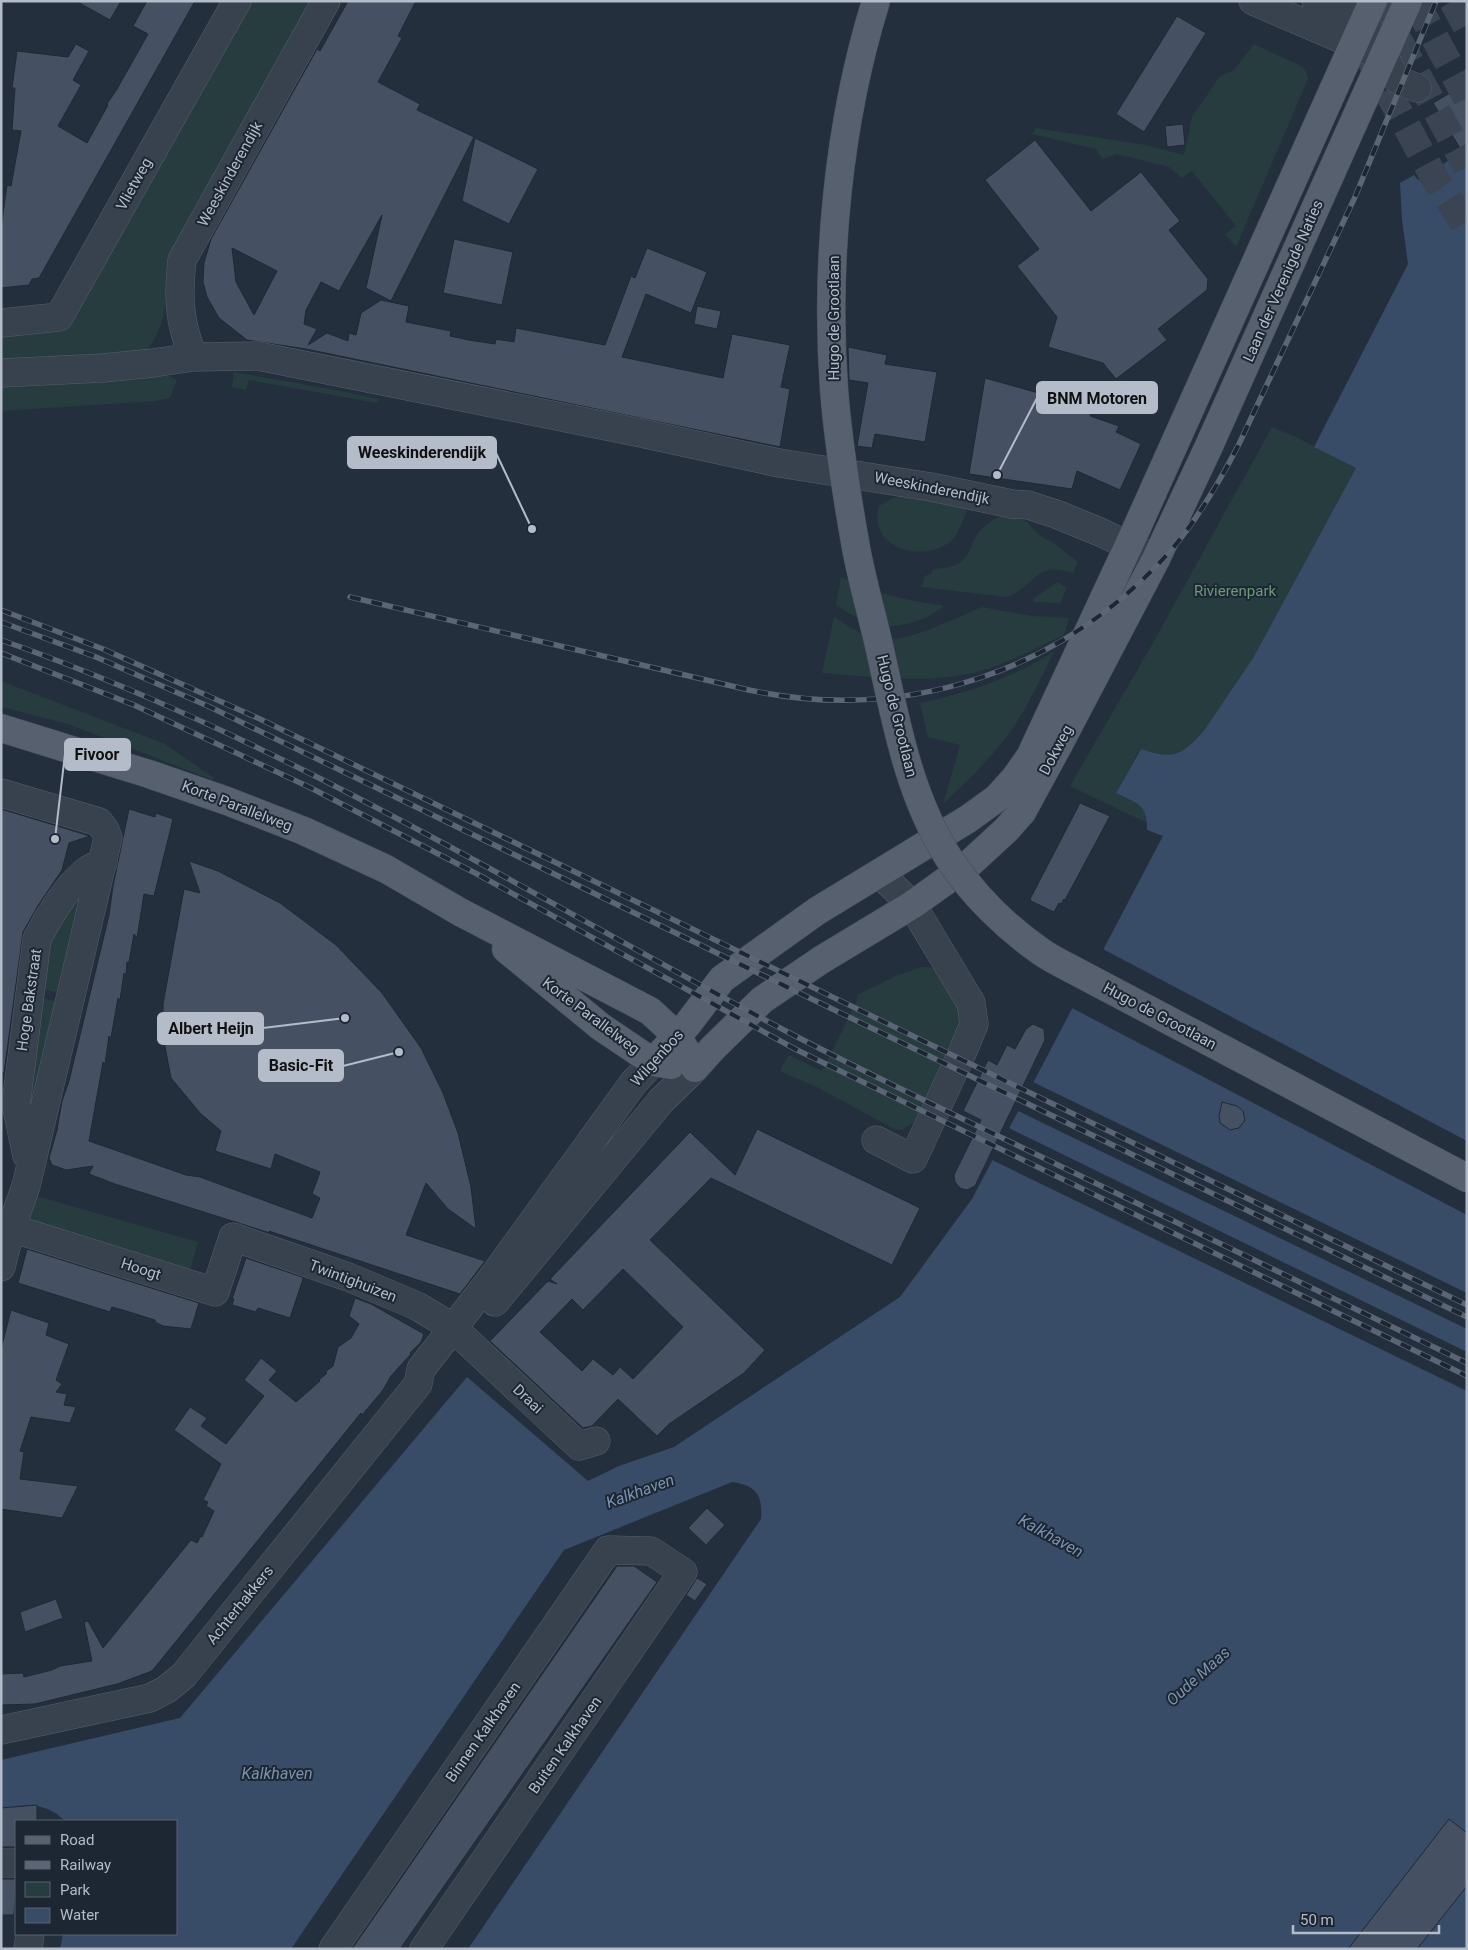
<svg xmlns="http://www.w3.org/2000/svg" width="1468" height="1950" viewBox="0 0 1468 1950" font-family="Roboto,sans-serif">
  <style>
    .green { fill: #263c3f }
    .water { fill: #394c67 }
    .pier { fill: #242f3e }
    .building { fill: #455162; stroke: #1f2835; fill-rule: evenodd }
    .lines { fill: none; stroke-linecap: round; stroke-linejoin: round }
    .highway-tunnel { stroke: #3a4453; stroke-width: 28; stroke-dasharray: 28 14; stroke-linecap: butt }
    .minor-casing { stroke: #565f6c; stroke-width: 29 }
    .major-casing { stroke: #414a57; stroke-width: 29 }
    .minor { stroke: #38414e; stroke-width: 28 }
    .major { stroke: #56606e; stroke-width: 28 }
    .rail-casing { stroke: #5a6575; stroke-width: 5.5 }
    .rail { stroke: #1d2633; stroke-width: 4; stroke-dasharray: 11; stroke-linecap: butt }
    .major-bridge-casing { stroke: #414a57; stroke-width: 29; stroke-linecap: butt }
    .major-bridge { stroke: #56606e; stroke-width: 28 }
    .labels { text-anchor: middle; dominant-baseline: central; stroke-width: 4; stroke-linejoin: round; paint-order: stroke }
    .street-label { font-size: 15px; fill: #b4bcc9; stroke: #1d2633 }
    .park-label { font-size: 15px; fill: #6b9a76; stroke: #1d2633 }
    .water-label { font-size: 16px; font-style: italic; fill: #7c92b1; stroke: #1d2633 }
    .leader { fill: none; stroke: #b4bcc9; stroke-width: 2 }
    .callout-dot { fill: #b4bcc9; stroke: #1d2633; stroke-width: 2 }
    .callout { fill: #b4bcc9; stroke: #b4bcc9; stroke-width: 2 }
    .callout-label { font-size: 16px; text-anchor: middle; font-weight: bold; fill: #111 }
  </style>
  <rect width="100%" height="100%" fill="#242f3e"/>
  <path class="green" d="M252 1H311L171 262C163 300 171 322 143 355L1 366V333L70 322 80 308Z
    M1254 44 1303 67 1306 71 1308 79 1236 247 1225 234 1236 226 1192 171 1182 178 1169 167 1117 154 1102 159 1096 149 1032 134 1036 128 1146 145 1184 155 1192 117 1220 76 1233 71Z
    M234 372 341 391 379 399 377 403 249 380 246 390 232 387Z
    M167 375 177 380 170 398 156 401 1 411V386L126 380Z
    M1272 427 1296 437 1356 468 1253 658 1203 732C1191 745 1178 758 1159 755 1153 755 1146 751 1140 749L1116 793C1130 801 1148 805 1147 823L1070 786 1154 641Z
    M901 496 969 507C964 517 960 531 953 539 929 564 866 551 879 506L892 498Z
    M999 517H1010L1026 521 1039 535 1052 542 1078 562 1073 573C1035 560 1036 586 1007 597L922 587 924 576 931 574 933 569C942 568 953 568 960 562 970 556 971 543 977 535 982 527 990 521 999 517Z
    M841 577 874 591 909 600 944 606C926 622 889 632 866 622 856 618 846 611 836 605Z
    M1057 582 1067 588 1060 603 1034 602 1033 599Z
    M982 607 1032 616 1069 618 1064 635C1034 649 1001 667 968 674 921 684 870 676 822 673L834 617C848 626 862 636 879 639 903 645 958 617 982 607Z
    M1054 651C1043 674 1032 698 1018 720 998 752 970 778 943 804L960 745 928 737 920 703C968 693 1013 678 1054 651Z
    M1 681 165 744 214 778 213 780 68 724 1 707Z
    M82 889 57 992 42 990 50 947 64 907Z
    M922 967H930L937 971 959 1008 960 1022 959 1029 914 1122 903 1130 894 1129 815 1086 781 1072V1067L789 1055 822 1071 857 1001V995L896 976Z
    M41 998 55 1001 39 1067 43 1070 25 1127Z
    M36 1196 198 1242 189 1275 25 1228Z"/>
  <path class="water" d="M1467 149V1949H468L761 1519C763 1495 756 1485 732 1482L564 1550 291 1949H60L63 1934H176V1821H65C47 1802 24 1803 1 1810V1760L180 1718 467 1377 588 1481 619 1466 674 1447 900 1297 972 1199 1163 836 1147 830C1148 804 1137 804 1116 793L1141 749C1172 760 1181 756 1203 732L1253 658 1356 468 1314 447 1408 264 1402 219 1400 183 1414 175 1418 180Z"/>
  <path class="pier" d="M1101 948 1467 1141V1215L1070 1007Z
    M1031 1081 1467 1293V1329L1016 1110Z
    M1007 1127 1467 1352V1391L990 1159Z"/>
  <path class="building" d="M76 1H121L110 20Z
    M147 1H195L39 278 32 279 29 285 1 288V228L7 185 11 186 21 131 12 130 15 88H12L17 51 68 57 76 44 89 51 73 80 81 85 58 126 87 143 108 105 107 104 117 89 148 34 133 26Z
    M348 1H416L398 36 402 38 378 82 420 104 417 110 474 137 391 301 366 288 382 215 339 291 321 282 306 310 304 324 317 329 308 345 327 333 348 341 349 333 356 335 361 313 381 300 409 306 406 322 451 331 450 336 469 340 495 344 496 339 514 342 516 328 605 345 631 276 635 278 647 248 707 272 691 313 646 294 622 357 723 378 732 334 790 345 781 387 790 389 780 447 306 349 247 340 219 318 207 297 203 282 204 263 211 239 317 49 320 51ZM232 248 277 271 254 315 236 282Z
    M1177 16 1206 33 1144 132 1116 114Z
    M1467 83V160L1433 103Z
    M1183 124 1185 145 1167 147 1165 126Z
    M475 138 538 169 509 224 462 201Z
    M1035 140 1091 211 1141 172 1180 221 1169 230 1208 279 1207 290 1158 329 1167 340 1116 379 1103 363 1048 347 1057 317 1017 266 1039 249 985 180Z
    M454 239 513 252 502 305 443 293Z
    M697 306 721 311 717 329 694 324Z
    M848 347 887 355 885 364 937 372 925 442 875 434 872 448 857 446 868 383 849 380Z
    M985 378 1092 408 1090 416 1119 426 1116 432 1141 444 1120 490 1077 471 1072 489 969 474Z
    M1080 803 1110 816 1065 900 1064 899 1061 904 1059 903 1054 912 1031 901 1030 899Z
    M1 809 90 836 69 843 62 870 39 904 23 932 4 1073 1 1072Z
    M129 809 155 817 156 813 173 819 154 896 144 894 137 938 134 934 129 962H127L126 975 124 973 120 1000 118 998 111 1038 109 1036 105 1064 103 1062 89 1141 186 1175 200 1177 312 1218 320 1198 312 1194 320 1172 275 1154 271 1169 215 1151 221 1131 200 1113 171 1078 163 1036V1004L184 889 200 893 189 861 218 871 280 903 336 945 382 993 421 1048 443 1093 458 1133 471 1187 476 1229 448 1209 426 1183 406 1235 485 1261 460 1294 269 1231 270 1233 115 1184 89 1174 93 1166 66 1170 52 1165 49 1158 57 1130 62 1101 69 1081 109 915 113 886Z
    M1033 1024 1044 1029 1045 1040 975 1186 967 1190 960 1188 955 1182 954 1175 981 1120 963 1111 988 1060 997 1065 1007 1045 1015 1049 1026 1029Z
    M1222 1102 1237 1106 1243 1111 1245 1120 1239 1128 1230 1130 1220 1123 1219 1116Z
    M757 1129 920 1208 892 1265 711 1178 650 1240 765 1350 744 1373 669 1424 657 1436 618 1399 592 1426 583 1428 490 1341 548 1281 557 1284 550 1279 690 1132 735 1175ZM623 1269 683 1327 633 1379 620 1367 613 1375 593 1359 582 1371 540 1332 572 1299 583 1310Z
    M27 1249 199 1303 191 1329 163 1326 155 1322V1320L126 1311 112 1307 110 1312 18 1283Z
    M246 1258 302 1277 303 1279 290 1318 258 1308 256 1312 232 1305 234 1299H232Z
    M355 1298 371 1304 424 1334 421 1342 410 1353 411 1354 391 1376 383 1390 362 1415 361 1413 152 1671 117 1684 35 1704 1 1705V1674L23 1673 24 1677 52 1670 60 1666 92 1661 84 1622 88 1621 103 1648 191 1540 197 1543 201 1536 202 1537 214 1511 206 1506 208 1502 203 1500 221 1464 174 1430 190 1407 207 1418 201 1426 226 1444 264 1396 244 1380 261 1358 277 1371 269 1380 296 1402 320 1381 319 1380 327 1373 325 1372 333 1366 338 1347 351 1338 359 1324 349 1316Z
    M11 1310 49 1323 46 1335 69 1344 56 1380 62 1384 56 1392 67 1394 64 1405 76 1407 70 1423 31 1417 20 1451 24 1452 20 1479 78 1486 62 1518 1 1509V1349Z
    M707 1508 725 1525 706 1545 688 1528Z
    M617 1566H634L657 1582 400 1949H352Z
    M697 1578 707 1584 695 1601 686 1595Z
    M56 1599 63 1618 25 1632 20 1612Z
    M37 1805V1821H16V1847H1V1808Z
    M1449 1819 1467 1833V1886L1417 1949H1348Z
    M1 1879H16L14 1915H1Z"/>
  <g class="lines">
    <path class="highway-tunnel" d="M1377 1 1467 167
      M1415 1 1467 98
      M1453 1 1467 27
      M1367 53 1434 177 1467 228"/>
    <defs>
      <path id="minor" d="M1253 1 1383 57
        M1316 1 1364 20 1394 75 1398 80 1417 88
        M1 323 59 317 237 1
        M193 357C179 321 178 298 182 260L326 1
        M1 373 103 368 153 363 193 357 258 356 641 433 779 463 931 487 1012 504 1028 505 1056 514 1100 532 1156 559
        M1 793 99 822 105 830 108 838 26 1186 11 1228 1 1267
        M876 1140 913 1159 963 1051 974 1024 971 1003 912 905 880 874
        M32 1161 27 1156 16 1104 37 939C48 917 66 888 85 872 90 868 97 865 103 863
        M11 1228 215 1292 233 1237 348 1277 417 1306 452 1327 579 1446 596 1441
        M495 1302 661 1101 695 1068
        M1 1730 150 1698 167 1689 184 1675 418 1384 421 1369 492 1278 634 1082 653 1062
        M1 1863H16
        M28 1949 30 1934
        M333 1949 608 1550 651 1551 683 1572 424 1949"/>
      <path id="major" d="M1 728 149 774 227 801 304 831 386 869 460 912 650 1011 677 1036 686 1051
        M506 949 601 1027 653 1062 671 1065
        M1081 974 1467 1178
        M653 1062 687 1025 722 979 817 911 968 819 997 798 1015 778 1030 757 1134 534 1373 1
        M695 1068 713 1048 762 1000 821 960 912 905 968 865 1006 830 1022 812 1059 744 1156 559 1209 446 1408 1"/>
    </defs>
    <use href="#minor" class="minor-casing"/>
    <use href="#major" class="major-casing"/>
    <use href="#minor" class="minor"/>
    <use href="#major" class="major"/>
    <defs>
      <path id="rail" d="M350 597 749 690C907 724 1065 671 1172 549 1199 517 1220 481 1239 444L1355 197 1436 1
        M1 610 103 649 260 719 1467 1305
        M1 622 96 657 210 707 1467 1317
        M1 640C271 734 515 886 765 1020 862 1072 962 1118 1060 1166 1196 1231 1331 1298 1467 1363
        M1 653 134 705 309 787 477 874 795 1049 1467 1376"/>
    </defs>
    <use href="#rail" class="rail-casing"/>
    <use href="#rail" class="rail"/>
    <defs>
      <path id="major-bridge" d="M876 1C838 123 825 263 834 389 838 440 846 491 855 542 861 578 872 614 880 650 896 722 909 797 950 860 974 896 1008 929 1043 953 1055 961 1068 967 1081 974"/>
    </defs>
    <use href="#major-bridge" class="major-bridge-casing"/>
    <use href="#major-bridge" class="major-bridge"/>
  </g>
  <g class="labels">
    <g class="street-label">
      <text transform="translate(230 174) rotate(-61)">Weeskinderendijk</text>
      <text transform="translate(134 184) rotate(-61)">Vlietweg</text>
      <text transform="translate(1283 281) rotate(-66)">Laan der Verenigde Naties</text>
      <text transform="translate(834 318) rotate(-90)">Hugo de Grootlaan</text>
      <text transform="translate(932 488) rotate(11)">Weeskinderendijk</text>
      <text transform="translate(897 716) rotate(76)">Hugo de Grootlaan</text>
      <text transform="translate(1056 750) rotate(-62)">Dokweg</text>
      <text transform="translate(237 806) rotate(21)">Korte Parallelweg</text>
      <text transform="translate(29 1000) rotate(-82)">Hoge Bakstraat</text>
      <text transform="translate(591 1016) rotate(37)">Korte Parallelweg</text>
      <text transform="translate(1160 1016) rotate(28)">Hugo de Grootlaan</text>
      <text transform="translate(657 1058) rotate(-48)">Wilgenbos</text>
      <text transform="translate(141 1269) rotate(18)">Hoogt</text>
      <text transform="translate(353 1281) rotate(21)">Twintighuizen</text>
      <text transform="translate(528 1399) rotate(43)">Draai</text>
      <text transform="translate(240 1605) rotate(-51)">Achterhakkers</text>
      <text transform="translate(483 1732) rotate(-55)">Binnen Kalkhaven</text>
      <text transform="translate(565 1745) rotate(-55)">Buiten Kalkhaven</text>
    </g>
    <g class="park-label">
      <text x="1235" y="591">Rivierenpark</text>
    </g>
    <g class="water-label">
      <text transform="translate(640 1491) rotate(-20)">Kalkhaven</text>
      <text transform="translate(1051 1536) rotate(29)">Kalkhaven</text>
      <text transform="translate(1198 1676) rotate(-42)">Oude Maas</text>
      <text x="277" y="1773">Kalkhaven</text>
    </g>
  </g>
  <path class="leader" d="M997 475L1037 398M532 529L496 453M55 839L65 754M345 1018L263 1028M399 1052L343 1066"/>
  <g class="callout-dot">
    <circle cx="997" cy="475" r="5"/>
    <circle cx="532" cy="529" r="5"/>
    <circle cx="55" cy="839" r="5"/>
    <circle cx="345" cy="1018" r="5"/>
    <circle cx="399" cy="1052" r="5"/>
  </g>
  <g class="callout">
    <rect x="1037" y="382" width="120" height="31" rx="5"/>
    <rect x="348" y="437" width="148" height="31" rx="5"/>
    <rect x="65" y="739" width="65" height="31" rx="5"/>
    <rect x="158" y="1013" width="105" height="31" rx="5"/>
    <rect x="259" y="1050" width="84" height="31" rx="5"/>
  </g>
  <g class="callout-label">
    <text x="1097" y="404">BNM Motoren</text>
    <text x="422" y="458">Weeskinderendijk</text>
    <text x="97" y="760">Fivoor</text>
    <text x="211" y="1034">Albert Heijn</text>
    <text x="301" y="1071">Basic-Fit</text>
  </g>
  <rect width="1468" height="1950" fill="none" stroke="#b4bcc9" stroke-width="5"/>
  <rect x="15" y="1820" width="162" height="115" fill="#1d2633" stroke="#59626f"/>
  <rect x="25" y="1836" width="25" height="8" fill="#56606e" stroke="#59626f"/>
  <text x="60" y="1845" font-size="15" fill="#b4bcc9">Road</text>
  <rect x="25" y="1861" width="25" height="8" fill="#5a6575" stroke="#59626f"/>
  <text x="60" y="1870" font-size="15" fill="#b4bcc9">Railway</text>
  <rect x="25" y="1882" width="25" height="15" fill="#263c3f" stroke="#59626f"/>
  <text x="60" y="1895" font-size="15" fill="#b4bcc9">Park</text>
  <rect x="25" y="1908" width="25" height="15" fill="#394c67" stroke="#59626f"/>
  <text x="60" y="1920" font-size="15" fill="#b4bcc9">Water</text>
  <path d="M1293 1925v8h146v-8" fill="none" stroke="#b4bcc9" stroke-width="2.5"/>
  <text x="1300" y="1925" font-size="15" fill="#b4bcc9" stroke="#1d2633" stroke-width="4" paint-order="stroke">50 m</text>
</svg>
